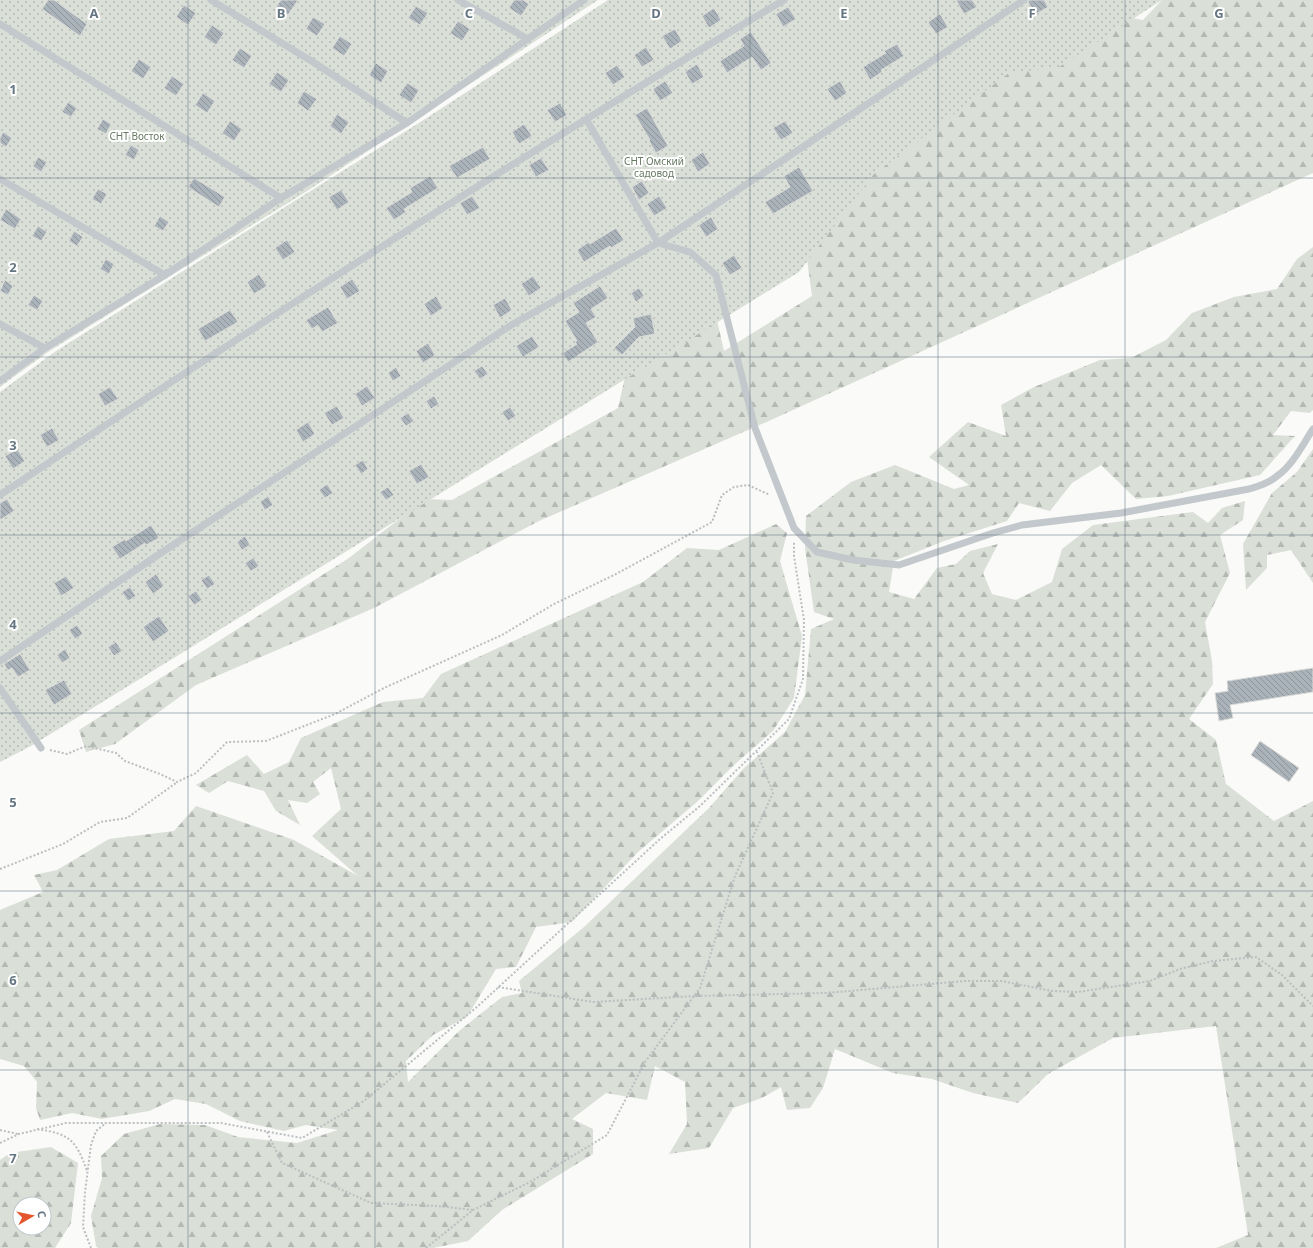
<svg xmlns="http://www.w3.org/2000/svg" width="1313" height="1248" viewBox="0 0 1313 1248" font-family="'Noto Sans',sans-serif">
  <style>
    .forest { fill: url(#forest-firs); fill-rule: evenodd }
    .garden { fill: url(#garden-dots) }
    .building { fill: url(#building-back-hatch); stroke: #dcdcda }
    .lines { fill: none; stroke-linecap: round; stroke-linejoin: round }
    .path { stroke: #bbbfc2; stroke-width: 2; stroke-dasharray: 2 2; stroke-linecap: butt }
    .service { stroke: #c3c8cc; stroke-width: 7 }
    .grid { fill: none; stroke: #657683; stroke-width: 1; stroke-opacity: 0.55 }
    .labels { text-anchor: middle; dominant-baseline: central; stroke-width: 4; stroke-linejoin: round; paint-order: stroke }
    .park-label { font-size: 10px; fill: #687a64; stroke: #fff }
    .grid-label { font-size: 13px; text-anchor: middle; font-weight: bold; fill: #657683; stroke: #fff; stroke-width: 4; stroke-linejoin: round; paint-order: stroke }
  </style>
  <defs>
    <pattern id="forest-firs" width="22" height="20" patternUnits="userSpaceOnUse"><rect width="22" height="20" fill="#dadfd7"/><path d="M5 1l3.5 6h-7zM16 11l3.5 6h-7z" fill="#b4b9b4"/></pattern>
    <pattern id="garden-dots" width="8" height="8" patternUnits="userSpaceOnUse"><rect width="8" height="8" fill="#dadfd7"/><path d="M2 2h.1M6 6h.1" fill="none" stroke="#b4b9b4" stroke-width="1.8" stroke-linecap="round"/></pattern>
    <pattern id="building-back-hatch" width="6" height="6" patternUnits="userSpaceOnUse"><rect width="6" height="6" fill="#aab3b9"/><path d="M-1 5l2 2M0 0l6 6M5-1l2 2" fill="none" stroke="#8e969c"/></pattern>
  </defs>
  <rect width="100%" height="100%" fill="#fafaf8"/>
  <path class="forest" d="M1162 0H1313V173L771 420 539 521 374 608 196 685 115 744 86 752 79 730 349 558 425 499 452 500 618 408 639 314 710 289 724 351 812 296 801 215 1073 7 1143 20Z
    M1313 247V410L1310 413 1291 411 1273 435 1295 436 1260 475 1168 496 1136 499 1101 465 1072 483 1050 511 1019 503 1007 521 944 541 894 561 889 592 914 599 937 568 956 564 970 551 998 544 983 573 992 594 1016 600 1052 582 1062 549 1093 525 1193 512 1208 523 1222 508 1245 501 1243 520 1220 535 1230 573 1205 622 1212 661 1213 684 1189 719 1216 740 1226 784 1274 821 1313 801V1248H1216L1248 1235 1216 1026 1113 1038 1048 1074 1018 1103 973 1093 932 1079 893 1073 835 1049 823 1088 810 1108 787 1110 781 1087 762 1098 733 1108 709 1148 669 1154 687 1124 685 1082 655 1066 647 1100 606 1093 572 1119 593 1129V1154L502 1210 468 1241 433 1248H98L96 1246 91 1216 102 1178 101 1156 124 1134 160 1124 205 1125 238 1137 297 1143 338 1130 306 1125 284 1131 240 1121 206 1104 175 1099 149 1111 102 1119 72 1113 40 1120 36 1108 37 1082 24 1066 0 1059V910L43 892 34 875 57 870 109 839 174 831 196 806 294 840 358 876 312 836 341 809 331 768 313 782 320 794 307 803 288 800 300 825 276 811 264 791 228 781 209 793 196 785 247 755 264 774 289 762 301 738 383 702 423 698 441 674 643 582 687 548 719 550 776 524 787 533 780 561 802 636 794 698 773 731 734 765 697 802 638 852 572 922 536 927 516 967 496 969 467 1017 433 1035 406 1061 408 1082 459 1031 502 997 522 993 519 981 584 927 709 808 744 768 785 732 805 695 811 629 834 619 814 612 805 548 806 516 851 482 895 465 954 489 969 485 929 457 968 422 1006 436 1001 405 1034 387 1100 360 1131 358 1166 340 1192 313 1234 297 1277 289 1297 259Z
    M1313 449V583L1291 550 1267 555V568L1246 590 1243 544 1272 493 1297 472Z
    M51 1147 78 1163 71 1223 55 1248H0V1160L10 1153ZM20 1204H44V1228H20Z"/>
  <path class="garden" d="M0 0H598L304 193 48 352 0 387Z
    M608 0H1162L1059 67 1009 73 874 174 799 272 31 746 0 762V392L56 351 422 121Z"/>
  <path class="building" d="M48 0H54L87 24 80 36 42 9Z
    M281 0H298L288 15 276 7Z
    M514 0H523L529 4 521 16 509 8Z
    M956 0H972L977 7 964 14Z
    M1029 0H1044L1048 7 1036 14 1028 2Z
    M184 5 196 13 188 25 176 17Z
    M416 6 428 13 420 25 408 18Z
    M788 7 796 19 783 27 776 14Z
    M714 8 721 20 709 28 702 16Z
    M940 14 948 27 936 34 928 22Z
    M313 17 325 24 317 36 306 29Z
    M458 21 470 29 462 41 450 33Z
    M212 25 224 33 216 45 204 37Z
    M675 29 682 41 670 49 662 36Z
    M751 32 771 63 761 70 752 57 727 73 720 61 744 46 740 39Z
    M340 36 352 44 344 56 332 48Z
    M897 44 904 56 881 70 882 72 870 80 863 67 886 53 884 51Z
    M646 47 654 60 642 67 634 55Z
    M240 48 252 56 244 68 232 60Z
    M139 59 151 67 143 79 131 71Z
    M376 63 388 71 381 83 369 75Z
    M697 64 704 77 692 84 685 72Z
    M617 65 625 77 613 85 605 73Z
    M277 72 289 80 281 92 269 84Z
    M172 76 184 84 176 96 164 88Z
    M665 81 673 93 660 101 653 89Z
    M840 81 847 93 835 101 827 89Z
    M407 83 419 90 411 103 399 95Z
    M304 91 317 99 308 111 297 103Z
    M203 93 215 101 207 113 195 105Z
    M68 102 77 108 71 117 62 112Z
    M560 103 567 115 555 122 547 110Z
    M647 108 668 146 656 153 649 141 650 140 635 115Z
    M337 114 349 122 341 134 330 126Z
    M103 119 111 124 106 134 97 129Z
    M230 121 242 129 234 141 222 133Z
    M785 121 793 133 781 140 773 128Z
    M524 124 532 136 519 144 512 132Z
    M3 132 12 138 6 147 0 143V138Z
    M131 145 139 150 134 160 125 155Z
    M483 147 490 159 457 178 449 166Z
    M703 152 710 164 698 172 691 160Z
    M38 157 47 162 41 172 33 166Z
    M541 158 549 170 536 177 529 165Z
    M799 167 813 191 773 214 765 202 790 187 784 176Z
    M430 176 438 188 404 209 406 212 394 220 386 208 412 192 410 188Z
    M194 178 225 197 219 207 188 187Z
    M642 181 649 193 639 200 632 187Z
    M98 189 107 194 101 204 92 199Z
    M341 190 349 202 337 210 329 197Z
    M472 196 480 208 467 215 460 203Z
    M659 196 667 208 654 216 647 204Z
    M6 209 21 219 15 229 0 220Z
    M160 216 169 222 163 231 154 226Z
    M711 217 718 229 706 237 699 225Z
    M38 226 47 232 41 241 32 236Z
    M616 228 624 240 611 248 610 246 584 262 577 250 589 242 590 244Z
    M74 231 83 237 77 246 69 241Z
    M287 240 295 252 283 260 275 248Z
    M734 255 742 268 730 275 722 263Z
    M106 259 114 264 109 274 100 269Z
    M259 274 267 286 254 294 247 282Z
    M533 276 541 288 529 296 521 284Z
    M352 279 360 291 347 299 340 287Z
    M5 280 13 286 8 295 0 291Z
    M600 286 608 298 591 309 596 317 586 323 598 342 568 362 563 353 577 344 575 342 577 341 565 321 579 312 573 303Z
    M639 288 644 296 636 302 631 293Z
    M34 295 43 301 37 310 28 305Z
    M436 296 443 308 431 316 424 304Z
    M505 298 512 310 500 318 493 305Z
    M328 307 338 323 322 332 318 325 312 329 306 320Z
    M230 310 238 322 205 341 198 329Z
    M651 314 655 334 639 337 622 355 614 348 635 327 633 318Z
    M532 336 539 347 523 357 516 346Z
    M428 343 435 355 423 363 416 351Z
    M482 366 488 374 480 379 474 371Z
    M396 367 401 376 393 381 388 373Z
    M367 386 375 398 362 406 355 394Z
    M110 387 118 399 105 406 98 394Z
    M434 396 439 404 431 409 426 401Z
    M337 406 344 418 332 425 324 413Z
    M510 407 516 416 508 421 502 412Z
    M408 413 414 421 406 426 400 418Z
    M308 422 315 434 303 442 296 430Z
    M52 428 59 440 47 447 40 435Z
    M17 449 25 461 13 469 5 456Z
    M363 460 368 469 361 474 355 465Z
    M421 464 429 477 417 484 409 471Z
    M327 484 333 493 325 498 319 490Z
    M388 487 394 495 386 500 380 492Z
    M268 496 273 505 265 510 260 502Z
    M7 499 14 511 0 520V503Z
    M151 525 159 538 146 545 145 543 120 559 112 547 125 539 126 541Z
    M245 536 250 545 242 550 237 542Z
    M253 558 259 566 251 571 245 563Z
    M156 574 164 586 153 594 145 582Z
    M209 575 215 584 207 589 201 580Z
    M66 576 74 588 61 596 54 583Z
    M130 587 136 596 128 601 122 592Z
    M196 591 202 600 194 605 188 596Z
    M159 616 169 631 153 642 143 627Z
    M77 625 83 634 75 639 69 630Z
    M116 642 122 651 114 656 108 647Z
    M65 649 70 658 62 663 57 655Z
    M20 654 30 670 18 677 12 668 8 670 4 664Z
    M1313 668V692L1230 705 1233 718 1219 721 1215 693 1228 691 1227 681Z
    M64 680 72 694 54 705 45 690Z
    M1260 741 1299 768 1289 782 1251 755Z"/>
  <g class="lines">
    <path class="path" d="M50 750 67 754 86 746 116 753 125 761 160 774 177 782 196 773 227 742 266 741 335 714 384 688 502 635 554 604 616 574 712 522 722 495 734 487 748 485 770 495
      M0 869 63 844 100 822 127 818 176 783
      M498 987 593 1002 695 996 826 993 965 981H1001L1052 991 1078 992 1150 981 1180 969 1213 961 1256 957 1282 975 1313 1006
      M37 1129C70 1134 76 1140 87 1171
      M0 1130 18 1134
      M267 1132 282 1163 371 1203 437 1206 473 1210
      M0 1143 19 1134 66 1123H221L302 1138 364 1101 478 1006 660 839 700 806 789 719 803 679 804 620 794 556V542
      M91 1248 83 1227 85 1192 91 1145 96 1131 106 1123
      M426 1248 473 1210 530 1182 607 1135 645 1062 700 988 735 876 773 793 757 752"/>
    <path class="service" d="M211 0 313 62 407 123
      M458 0 528 39
      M0 24 281 198
      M586 119 658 243 1024 0
      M0 179 165 275
      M0 324 45 348
      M0 381 45 348 165 275 281 198 407 123 584 0
      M0 495C257 324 518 157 784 0
      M0 661 173 545 513 324 658 243 690 252 716 275 755 428 794 528 817 552 853 560 899 565 993 533 1022 525 1121 513 1249 489C1259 486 1269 483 1277 476 1293 465 1303 444 1313 429
      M0 688 41 748"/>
  </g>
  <path class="grid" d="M188 0V1248M375 0V1248M563 0V1248M750 0V1248M938 0V1248M1125 0V1248M0 178H1313M0 357H1313M0 535H1313M0 713H1313M0 891H1313M0 1070H1313"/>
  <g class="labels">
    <g class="park-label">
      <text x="137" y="136">СНТ Восток</text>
      <text x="654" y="161">СНТ Омский<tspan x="654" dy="12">садовод</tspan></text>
    </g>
  </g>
  <g class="grid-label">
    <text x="94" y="18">A</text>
    <text x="281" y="18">B</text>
    <text x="469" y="18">C</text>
    <text x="656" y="18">D</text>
    <text x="844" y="18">E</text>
    <text x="1032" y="18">F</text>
    <text x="1219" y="18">G</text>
    <text x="13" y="94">1</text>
    <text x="13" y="272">2</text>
    <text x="13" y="450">3</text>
    <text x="13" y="629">4</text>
    <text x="13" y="807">5</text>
    <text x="13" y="985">6</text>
    <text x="13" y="1163">7</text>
  </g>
  <g transform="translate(32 1216) rotate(81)"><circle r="19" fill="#ffffff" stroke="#c1c8cd"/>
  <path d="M0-3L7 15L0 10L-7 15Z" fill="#e4572e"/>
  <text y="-6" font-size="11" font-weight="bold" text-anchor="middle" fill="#657683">С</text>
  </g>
</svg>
